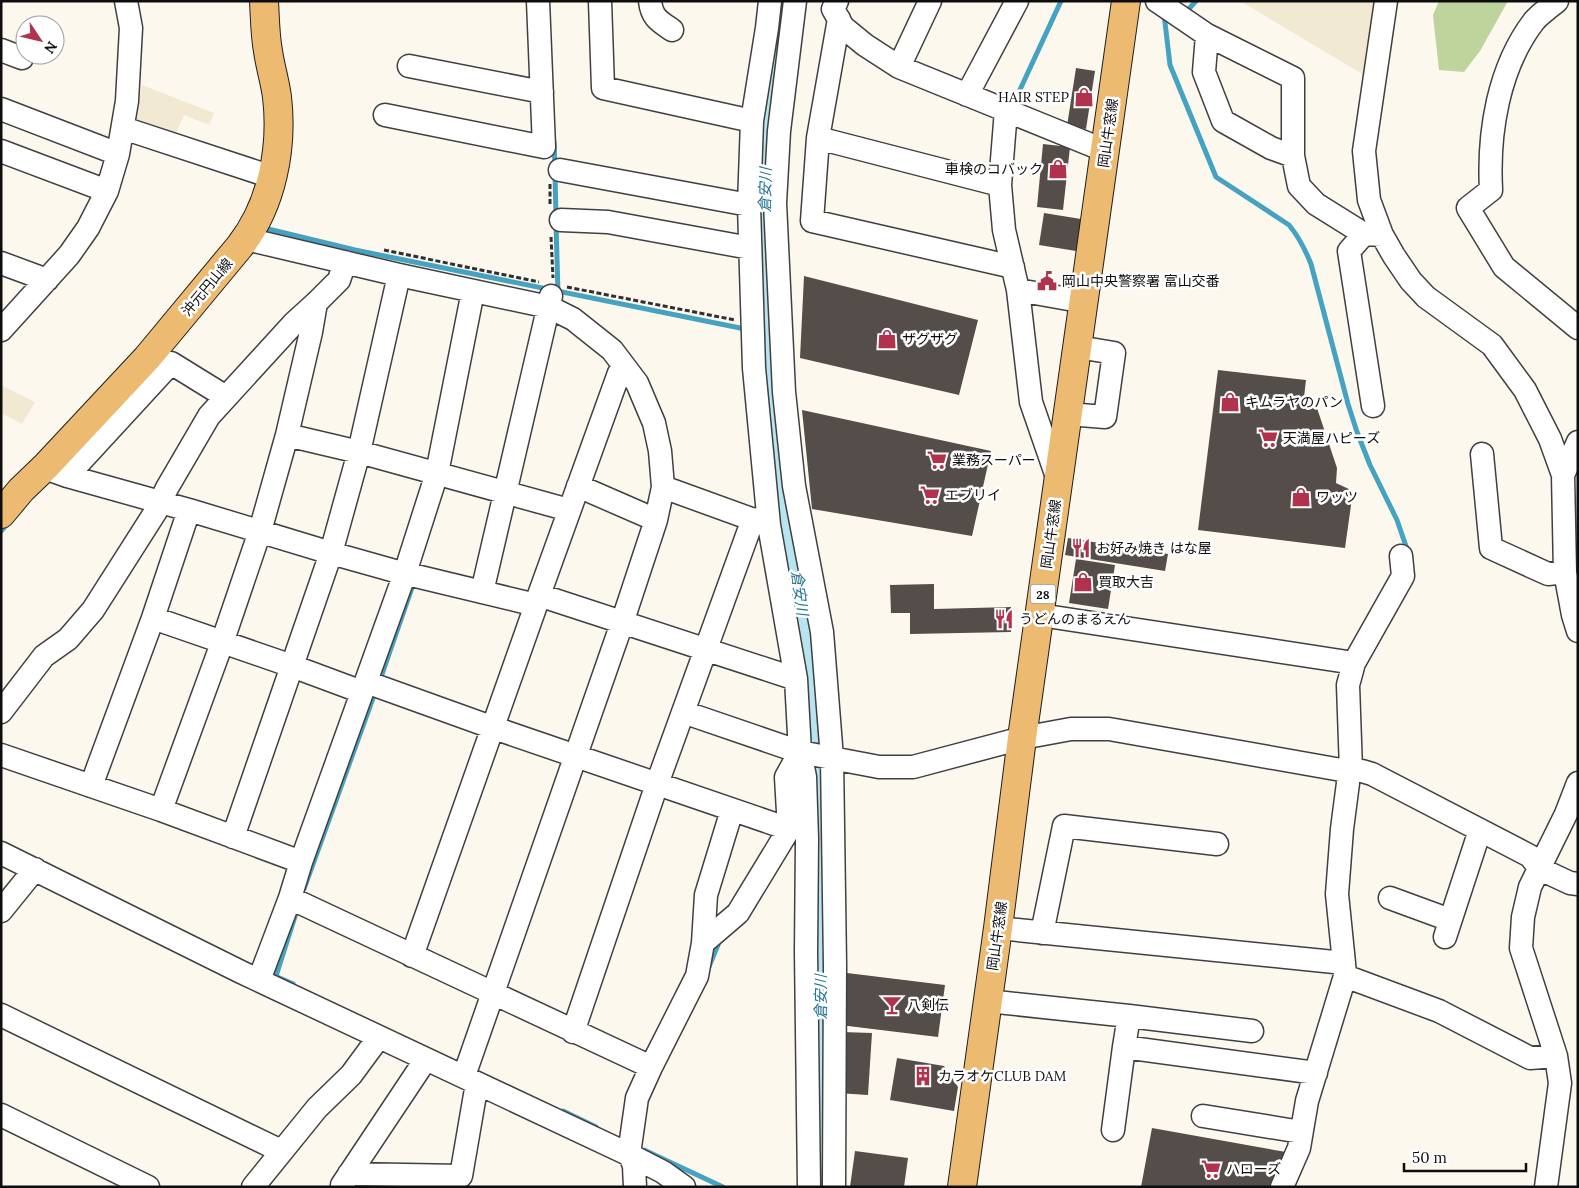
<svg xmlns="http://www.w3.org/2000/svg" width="1579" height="1188" viewBox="0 0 1579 1188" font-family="Lora,'Noto Sans JP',serif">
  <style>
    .farmland { fill: #f1e9d1 }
    .forest { fill: #bed49c }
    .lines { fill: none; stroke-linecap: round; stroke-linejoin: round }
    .stream { stroke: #45a3c1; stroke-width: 5 }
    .river { stroke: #b7e4f0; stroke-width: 30 }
    .building { fill: #544d4a }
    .minor-casing { stroke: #404040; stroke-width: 25 }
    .major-casing { stroke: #1e1e1e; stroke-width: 30 }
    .path { stroke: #2f2f2f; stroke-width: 3; stroke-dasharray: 5 2.5; stroke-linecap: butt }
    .minor { stroke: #fff; stroke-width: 22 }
    .major { stroke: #ecba70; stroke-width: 28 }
    .labels { text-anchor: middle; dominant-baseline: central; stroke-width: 5; stroke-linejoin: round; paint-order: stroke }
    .shield { fill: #fff; stroke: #565656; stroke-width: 1 }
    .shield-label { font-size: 12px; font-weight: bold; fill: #0d0d0d }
    .poi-label { font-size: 14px; fill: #0d0d0d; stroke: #fff; text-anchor: start }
    .street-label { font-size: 14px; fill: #0d0d0d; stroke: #fff }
    .water-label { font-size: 15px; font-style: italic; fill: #227493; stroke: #fff }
  </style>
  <rect width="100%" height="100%" fill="#fdf8ee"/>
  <path class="farmland" d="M1240 1H1376L1364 75Z
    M142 85 214 113 209 125 184 115 174 138 136 123Z
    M1 385 35 402 22 424 1 413Z"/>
  <path class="forest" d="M1439 1H1508L1480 51 1464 72 1439 70 1433 15Z"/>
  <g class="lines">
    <path class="stream" d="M1186 12 1196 1
      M1164 14 1170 65 1216 177 1289 225C1299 237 1305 249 1311 264L1348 404 1357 432 1370 465 1397 520 1408 552
      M1012 107 1061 1
      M554 142 555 166
      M555 174 556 216
      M556 224 558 293
      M264 228 355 250 745 329V325
      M1 531 8 523
      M380 680 414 582
      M304 889 376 690
      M708 969 720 940
      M273 975 293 984
      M276 976 298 907
      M563 1111 596 1127
      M644 1150 723 1187"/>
    <path class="river" d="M782 1 766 128 764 236 769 380 807 641 819 767 817 821 821 1187"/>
  </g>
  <path class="building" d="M1076 68 1095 71 1086 129 1067 126Z
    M1043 144 1070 147 1063 210 1037 207Z
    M1044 213 1081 219 1076 251 1039 245Z
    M804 276 978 320 959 395 800 358Z
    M1218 370 1306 380 1303 406 1317 408 1337 468 1336 483 1353 491 1345 548 1198 530Z
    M802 410 991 451 972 536 812 509Z
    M1068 538 1168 554 1165 571 1065 555Z
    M1076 559 1115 565 1108 609 1069 603Z
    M934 584V609L1011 607V632L910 634V613H891L890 585Z
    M847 973 945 985 938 1037 840 1025Z
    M842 1032 872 1033 868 1095 837 1093Z
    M897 1058 944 1066 958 1087 954 1111 890 1100Z
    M1152 1128 1286 1152 1269 1187H1141Z
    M855 1151 908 1158 904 1187H850Z"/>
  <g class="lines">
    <defs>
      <path id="minor" d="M600 1 603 88 752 121
        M650 1C652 18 659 21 672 30
        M770 1 767 28 752 121 749 205 754 368 769 525 796 679 800 752 805 777 807 839 806 952 809 1187
        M795 1 779 131 775 203 784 392 794 486 822 632 832 758 835 965 834 1187
        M837 1 833 9 843 27 865 45 899 67 1106 151
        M1157 1 1207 35 1293 78V156L1299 186 1316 204 1364 234 1382 235
        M1386 1 1364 151 1369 200 1382 235 1394 256 1411 281 1426 297 1492 345 1525 390 1550 439 1563 475 1565 572 1573 615 1578 631
        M1557 1C1549 8 1540 14 1534 21 1498 68 1488 133 1491 190L1468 208 1504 267 1578 328
        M839 19 818 138 812 221 1013 267
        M1207 35 1204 72 1223 121 1271 148 1293 156
        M1 50 22 58
        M409 66 542 92
        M899 67 930 1
        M967 95 1017 1
        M1 109 118 154
        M1006 110 1000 185 1004 230 1018 290 1031 402 1058 480
        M385 115 544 147 538 1
        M123 128 272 177
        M818 138 1000 185
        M1 151 107 191
        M560 170 749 205
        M561 220 608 222 750 248
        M1364 234 1349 251 1373 406
        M246 239 399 275 549 307 573 319 612 350 637 383 654 423 660 451 663 487 656 520 622 623 464 1076
        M1 263 47 280
        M1018 290 1085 302
        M1 330 69 255 88 228 107 191 118 154 127 101 131 28 126 1
        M1068 414 1105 417 1114 353 1078 347
        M287 435 359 452 569 510
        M1482 454 1491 548 1548 574 1565 572
        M46 466 53 471 67 476 189 510 331 553 395 571 536 605 539 595 796 679
        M1563 475 1578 442
        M67 476 171 363 226 397
        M578 486 656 520
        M663 487 765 524
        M482 592 551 296
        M539 595 619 373 625 367
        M1040 615 1354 663
        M153 618 292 666 362 692
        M366 682 494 728 789 829
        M1 712 44 656 68 639 93 610 156 511 167 488 209 416 294 323 316 303
        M683 712 800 752 879 767H913L1022 738 1071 729H1109L1347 771H1362L1372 774 1530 856 1540 869 1570 883 1578 884
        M1 755 161 810 301 862
        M1351 770 1348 685 1354 663 1403 576 1401 556
        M91 786 153 618 189 510
        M161 810 222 643 260 531 287 435 311 332 316 303 339 280 345 262
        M233 837 331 553 359 452 399 275
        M1 853 241 972 630 1155 663 1172 684 1187
        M290 898 651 1067
        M1390 898 1450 920
        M1 911 35 869
        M998 928 1344 963 1337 894 1342 829 1348 783 1347 771
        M1042 933 1064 826 1217 844
        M1445 937 1480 830
        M703 943 706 895 732 810
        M412 956 536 605
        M1345 976 1439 1011 1530 1058 1556 1056
        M259 980 290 898 301 862 405 573 437 473 473 291
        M987 1001 1129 1016 1124 1047 1316 1073
        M1 1015 281 1151
        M1129 1016 1252 1031
        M573 1032 657 784 753 519
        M1 1115 148 1187
        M1203 1116 1301 1132
        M1113 1130 1124 1047
        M349 1174 461 1176 477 1083
        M342 1185 426 1059
        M253 1187 317 1108 351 1075 379 1037
        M635 1187 634 1166 630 1155V1147L637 1098 651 1067 697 976 703 943 738 913 789 829 786 777 800 752
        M1282 1187 1299 1148 1307 1101 1345 976 1344 963
        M1546 1187 1560 1083 1556 1056 1521 948 1523 917 1530 887 1566 814 1578 783"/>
      <path id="major" d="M1 514 21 490 46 466 147 358 240 246C272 205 283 148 277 97 275 81 270 66 268 51 265 35 265 18 264 1
        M962 1187 998 928 1022 738 1126 1"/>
    </defs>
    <use href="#minor" class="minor-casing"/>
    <use href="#major" class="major-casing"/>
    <path class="path" d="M550 184V205
      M551 237 553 278
      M384 250 539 282
      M567 287 735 320"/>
    <use href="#minor" class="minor"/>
    <use href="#major" class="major"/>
  </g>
  <defs>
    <symbol id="shop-bare" viewBox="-9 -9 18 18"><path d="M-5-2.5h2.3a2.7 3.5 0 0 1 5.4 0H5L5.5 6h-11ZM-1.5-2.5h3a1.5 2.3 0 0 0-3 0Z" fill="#b0324c" stroke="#fff" stroke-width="2.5" paint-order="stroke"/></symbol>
    <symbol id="civic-bare" viewBox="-9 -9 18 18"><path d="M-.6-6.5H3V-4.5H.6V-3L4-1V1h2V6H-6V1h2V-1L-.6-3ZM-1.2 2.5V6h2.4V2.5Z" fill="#b0324c" stroke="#fff" stroke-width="2.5" paint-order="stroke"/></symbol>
    <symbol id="supermarket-bare" viewBox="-9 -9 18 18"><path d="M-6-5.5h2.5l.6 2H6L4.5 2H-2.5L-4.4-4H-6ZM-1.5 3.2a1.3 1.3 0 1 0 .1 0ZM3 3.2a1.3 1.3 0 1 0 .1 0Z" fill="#b0324c" stroke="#fff" stroke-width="2.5" paint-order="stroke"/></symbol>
    <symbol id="restaurant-bare" viewBox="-9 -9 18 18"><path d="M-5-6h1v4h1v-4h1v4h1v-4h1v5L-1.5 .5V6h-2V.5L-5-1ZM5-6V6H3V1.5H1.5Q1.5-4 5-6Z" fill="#b0324c" stroke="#fff" stroke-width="2.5" paint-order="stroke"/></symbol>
    <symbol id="bar-bare" viewBox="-9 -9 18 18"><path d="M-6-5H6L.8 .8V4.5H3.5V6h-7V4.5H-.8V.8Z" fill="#b0324c" stroke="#fff" stroke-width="2.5" paint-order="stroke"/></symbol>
    <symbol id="building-bare" viewBox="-9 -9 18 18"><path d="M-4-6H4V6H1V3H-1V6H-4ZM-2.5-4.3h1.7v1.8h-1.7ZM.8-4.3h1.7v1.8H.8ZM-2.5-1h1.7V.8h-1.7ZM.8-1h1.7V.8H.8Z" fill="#b0324c" stroke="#fff" stroke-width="2.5" paint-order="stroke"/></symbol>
  </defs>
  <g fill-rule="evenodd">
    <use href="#shop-bare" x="1070" y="83" width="28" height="28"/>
    <use href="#shop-bare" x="1044" y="155" width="28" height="28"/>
    <use href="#civic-bare" x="1033" y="267" width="28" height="28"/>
    <use href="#shop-bare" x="873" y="325" width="28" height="28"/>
    <use href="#shop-bare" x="1216" y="388" width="28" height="28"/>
    <use href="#supermarket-bare" x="1254" y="424" width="28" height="28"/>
    <use href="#supermarket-bare" x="923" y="446" width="28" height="28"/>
    <use href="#supermarket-bare" x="916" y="481" width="28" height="28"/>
    <use href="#shop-bare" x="1287" y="483" width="28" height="28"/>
    <use href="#restaurant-bare" x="1067" y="534" width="28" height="28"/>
    <use href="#shop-bare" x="1069" y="568" width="28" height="28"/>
    <use href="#restaurant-bare" x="990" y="605" width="28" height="28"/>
    <use href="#bar-bare" x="878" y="991" width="28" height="28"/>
    <use href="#building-bare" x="909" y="1062" width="28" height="28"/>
    <use href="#supermarket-bare" x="1197" y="1155" width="28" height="28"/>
  </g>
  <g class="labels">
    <rect class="shield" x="1030.5" y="584.5" width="25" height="19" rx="4"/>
    <g class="shield-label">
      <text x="1043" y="594">28</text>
    </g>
    <g class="poi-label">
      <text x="1069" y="97" text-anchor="end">HAIR STEP</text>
      <text x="1043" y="169" text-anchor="end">車検のコバック</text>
      <text x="1062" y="281">岡山中央警察署 富山交番</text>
      <text x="902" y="339">ザグザグ</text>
      <text x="1245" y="402">キムラヤのパン</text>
      <text x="1283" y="438">天満屋ハピーズ</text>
      <text x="952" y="460">業務スーパー</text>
      <text x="945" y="495">エブリイ</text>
      <text x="1316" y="497">ワッツ</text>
      <text x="1096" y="548">お好み焼き はな屋</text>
      <text x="1098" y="582">買取大吉</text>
      <text x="1019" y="619">うどんのまるえん</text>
      <text x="907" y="1005">八剣伝</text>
      <text x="938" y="1076">カラオケCLUB DAM</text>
      <text x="1226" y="1169">ハローズ</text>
    </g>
    <g class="street-label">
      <text transform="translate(1108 133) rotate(-82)">岡山牛窓線</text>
      <text transform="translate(207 287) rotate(-50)">沖元円山線</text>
      <text transform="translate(1051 534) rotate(-82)">岡山牛窓線</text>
      <text transform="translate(997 936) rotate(-82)">岡山牛窓線</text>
    </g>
    <g class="water-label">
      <text transform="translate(765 190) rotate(-89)">倉安川</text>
      <text transform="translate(800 593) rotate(82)">倉安川</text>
      <text transform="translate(820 997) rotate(-90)">倉安川</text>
    </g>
  </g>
  <rect width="1579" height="1188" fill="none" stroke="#0d0d0d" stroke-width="5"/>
  <g transform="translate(40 40) rotate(125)"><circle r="24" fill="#ffffff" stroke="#9e9e9e"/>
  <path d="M0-4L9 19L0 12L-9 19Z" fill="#b0324c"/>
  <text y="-8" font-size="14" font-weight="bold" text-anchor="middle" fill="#0d0d0d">N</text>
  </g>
  <path d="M1404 1163v8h122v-8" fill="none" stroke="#0d0d0d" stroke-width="2.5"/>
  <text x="1412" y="1163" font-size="15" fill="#0d0d0d" stroke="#ffffff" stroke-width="4" paint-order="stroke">50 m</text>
</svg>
